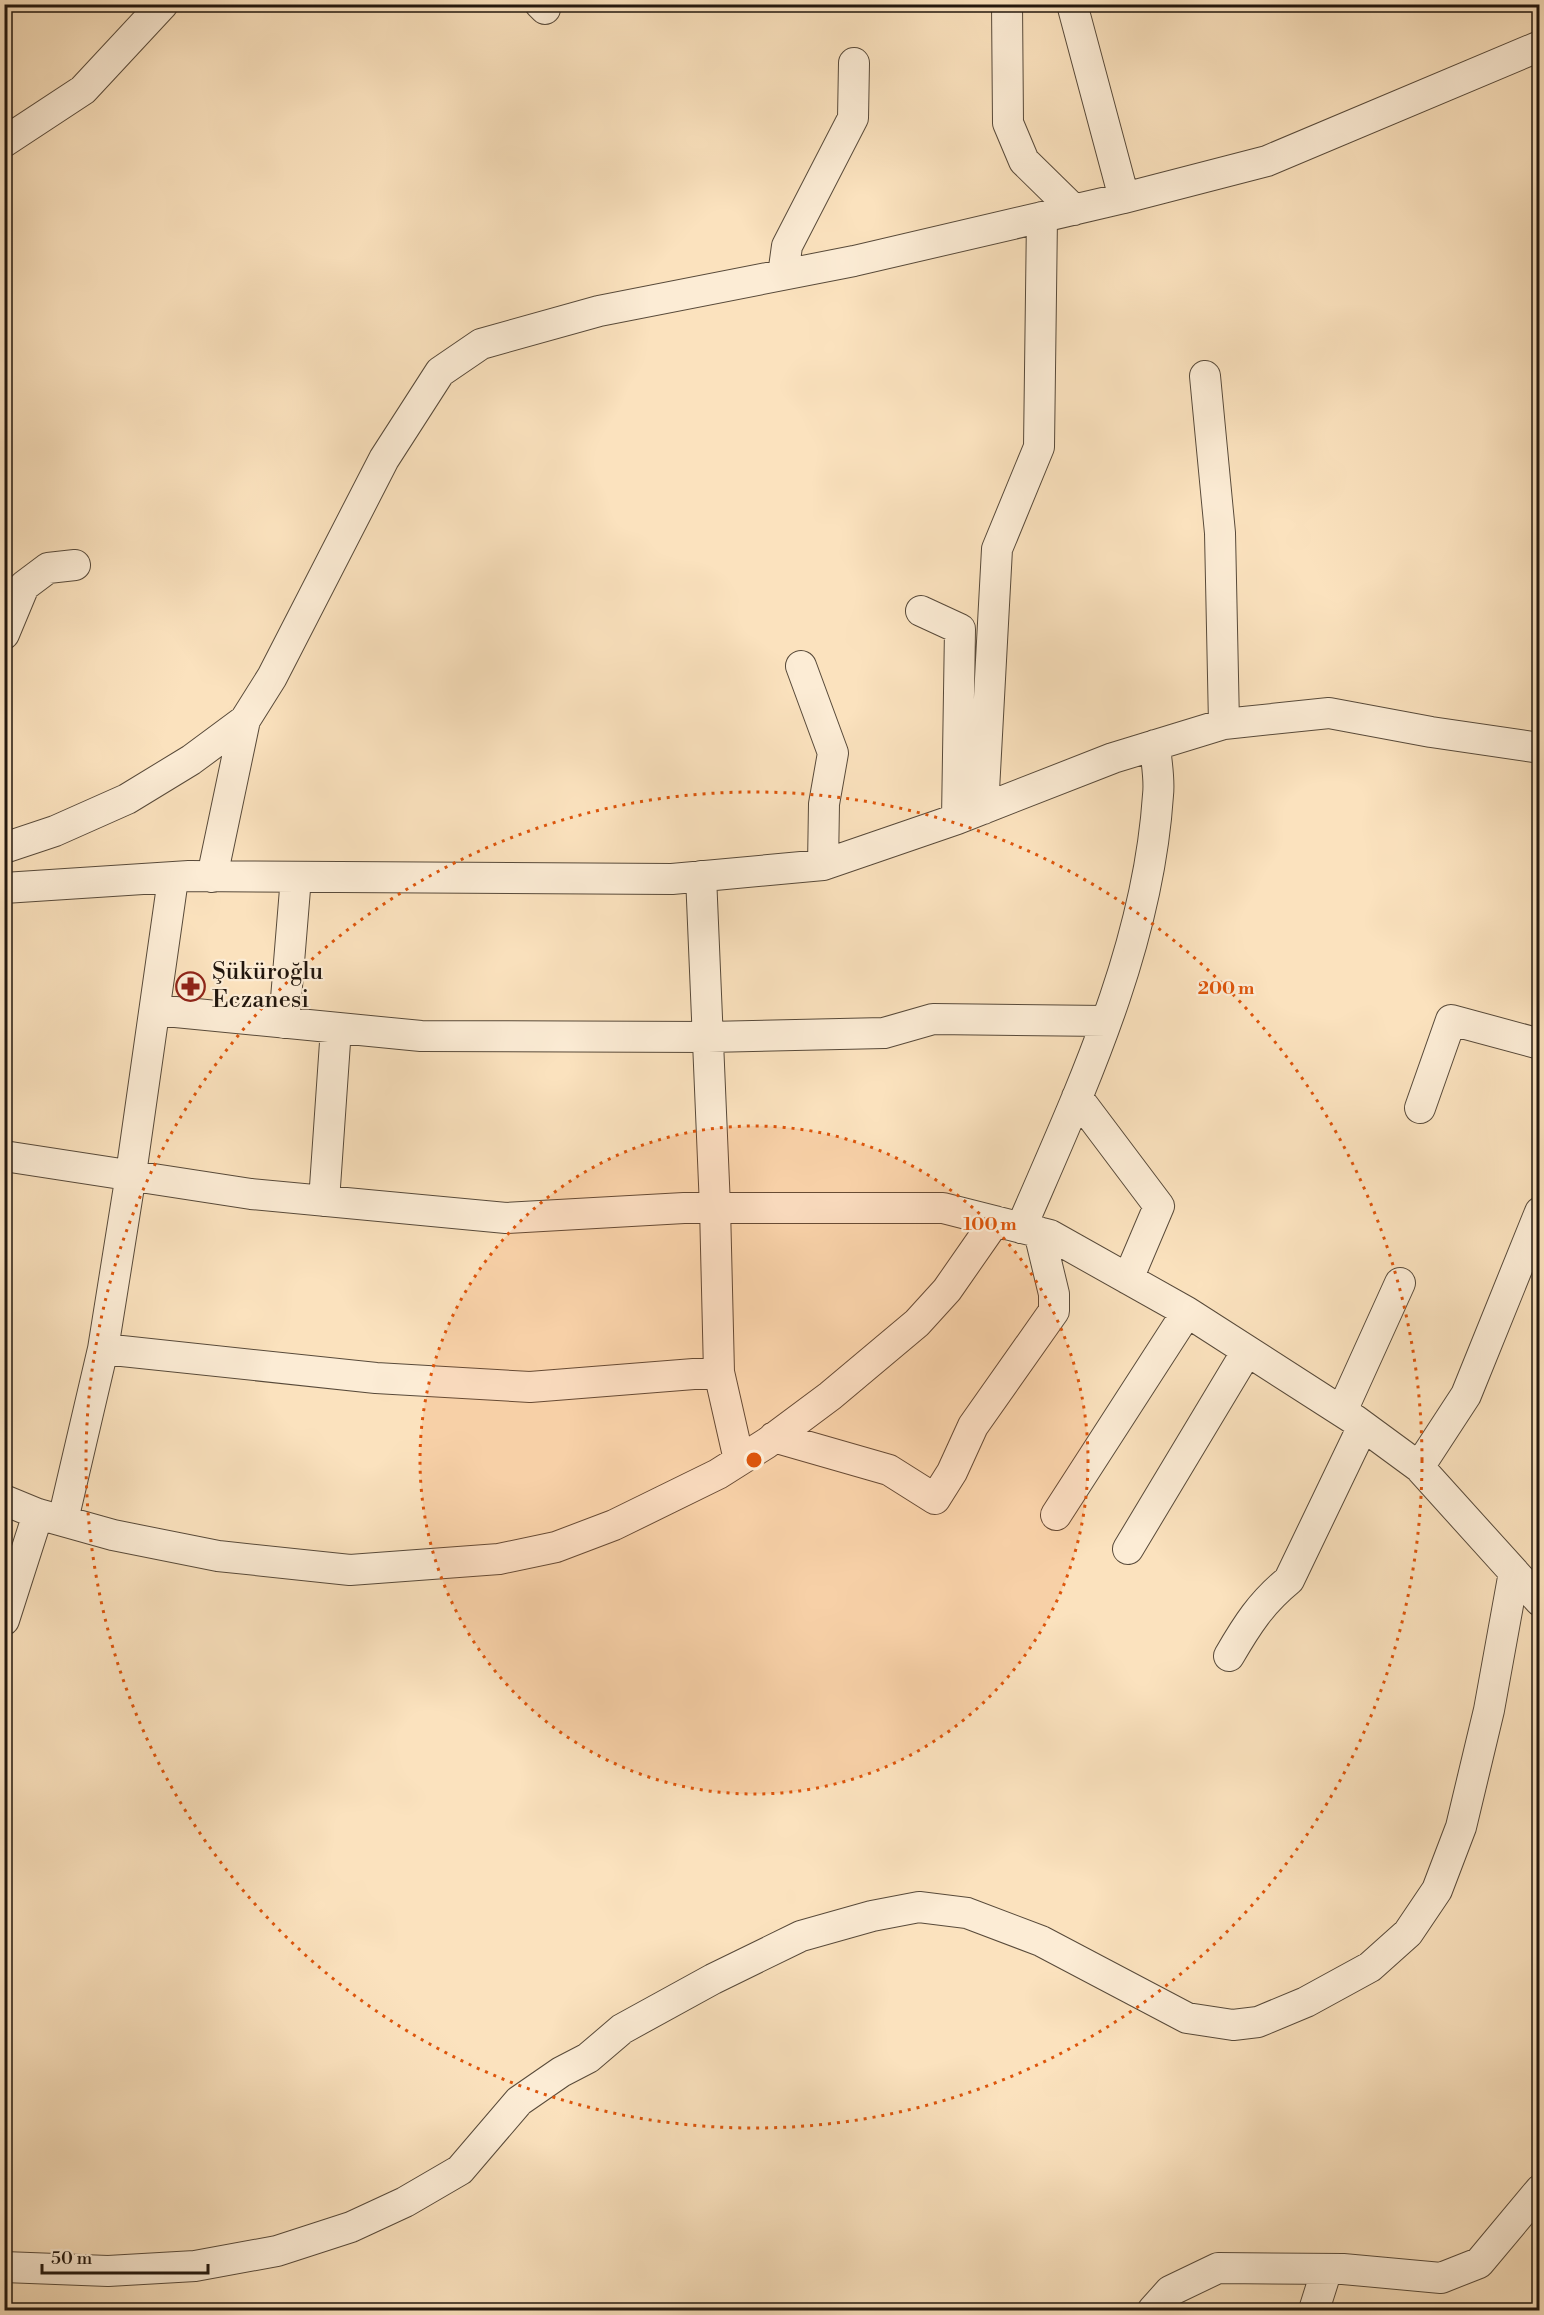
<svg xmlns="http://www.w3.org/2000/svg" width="1544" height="2315" viewBox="0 0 1544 2315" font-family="'Libre Bodoni',serif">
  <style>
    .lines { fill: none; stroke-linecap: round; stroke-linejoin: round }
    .minor-casing { stroke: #584a3a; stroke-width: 32 }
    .minor { stroke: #fcecd5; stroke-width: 30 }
    .ring { fill: none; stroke: #de560c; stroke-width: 3; stroke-dasharray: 3 6 }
    .labels { text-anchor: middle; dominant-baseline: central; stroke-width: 4.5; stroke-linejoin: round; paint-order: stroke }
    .poi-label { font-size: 24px; fill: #22170e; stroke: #fcecd5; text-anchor: start }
    .centre { fill: #de560c; stroke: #fcecd5; stroke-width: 3 }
    .ring-label { font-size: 18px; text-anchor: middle; font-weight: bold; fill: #de560c; stroke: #fcecd5; stroke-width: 4.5; stroke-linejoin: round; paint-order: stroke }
  </style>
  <rect width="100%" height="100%" fill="#fbe2be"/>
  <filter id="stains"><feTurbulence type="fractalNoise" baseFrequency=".00333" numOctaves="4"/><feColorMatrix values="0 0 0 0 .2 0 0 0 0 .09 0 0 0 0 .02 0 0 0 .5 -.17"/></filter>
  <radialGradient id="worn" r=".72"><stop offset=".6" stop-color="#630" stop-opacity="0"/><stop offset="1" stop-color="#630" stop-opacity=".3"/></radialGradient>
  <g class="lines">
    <defs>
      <path id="minor" d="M540 4 545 9
        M1007 4 1008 123 1024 161 1074 210
        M1072 4 1124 198
        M4 142 83 90 163 4
        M783 275 787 246 853 118 854 63
        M1205 376 1220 533 1224 724
        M921 611 960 629 957 819
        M4 634 24 586 48 568 75 565
        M801 666 833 753 824 804 823 865
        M983 809 997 549 1039 447 1042 217
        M4 848 55 831 127 799 191 760 245 720 272 677 384 459 440 372 481 344 599 311 854 261 1124 198 1267 161 1540 46
        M701 876 715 1207 719 1372 739 1460
        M212 877 245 720
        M4 888 189 876 672 879 823 865 957 819 1113 758 1224 724 1329 713 1431 732 1540 748
        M155 1010 421 1036 708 1037 884 1033 933 1019 1106 1021
        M284 1023 296 877
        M1077 1097 1159 1206 1128 1279
        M1420 1108 1451 1020 1540 1044
        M4 1156 251 1194 506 1218 684 1208H943L1050 1235 1187 1312 1355 1420 1419 1467 1540 1601
        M324 1201 336 1028
        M1021 1228C1081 1089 1148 948 1158 795 1160 779 1156 761 1155 745
        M103 1349 376 1378 530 1387 719 1372
        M1342 1411 1400 1283
        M774 1437 889 1470 935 1499 952 1472 973 1426 1054 1311V1294L1039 1232
        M1419 1467 1466 1395 1540 1212
        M4 1500 38 1514 113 1535 218 1556 350 1570 499 1559 556 1547 614 1525 718 1474 767 1443 830 1396 917 1323 947 1290 995 1221
        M1056 1515 1187 1312
        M63 1520 103 1349 131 1174 173 879
        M1128 1549 1247 1351
        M4 1620 38 1514
        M1229 1656C1247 1625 1261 1603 1289 1580L1363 1426
        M4 2267 108 2271 195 2266 277 2251 351 2227 405 2202 460 2170 519 2101 561 2072 588 2058 622 2029 713 1979 801 1936 872 1916 919 1907 967 1913 1041 1941 1187 2018 1233 2025 1258 2022 1306 2002 1370 1967 1408 1933 1437 1890 1461 1827 1489 1710 1514 1572
        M1153 2310 1170 2291 1218 2268 1343 2269 1441 2278 1479 2263 1540 2190
        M1314 2310 1327 2269"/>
    </defs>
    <use href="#minor" class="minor-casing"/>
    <use href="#minor" class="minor"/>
  </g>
  <circle cx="754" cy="1460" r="334" fill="#de560c" fill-opacity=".12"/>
  <g class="ring">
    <circle cx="754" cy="1460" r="334"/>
    <circle cx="754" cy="1460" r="668"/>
  </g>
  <defs>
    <symbol id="pharmacy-ring" viewBox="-11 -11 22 22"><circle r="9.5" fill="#fcecd5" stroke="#8f2418" stroke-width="1.5"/><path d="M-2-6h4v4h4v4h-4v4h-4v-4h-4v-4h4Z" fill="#8f2418"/></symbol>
  </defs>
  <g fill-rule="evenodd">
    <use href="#pharmacy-ring" x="174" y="970" width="33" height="33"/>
  </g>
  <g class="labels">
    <g class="poi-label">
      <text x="212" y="972">Şüküroğlu<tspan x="212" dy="28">Eczanesi</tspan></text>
    </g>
  </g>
  <circle cx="754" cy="1460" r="9" class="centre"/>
  <g class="ring-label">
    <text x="1226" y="994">200 m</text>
    <text x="990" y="1230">100 m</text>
  </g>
  <rect width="1544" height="2315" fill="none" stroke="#fbe2be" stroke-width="24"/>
  <rect x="6" y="6" width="1532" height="2303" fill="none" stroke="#22170e" stroke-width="3"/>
  <rect x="12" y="12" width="1520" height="2291" fill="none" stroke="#22170e" stroke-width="1.5"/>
  <path d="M42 2264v9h166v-9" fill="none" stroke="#22170e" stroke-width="3"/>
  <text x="51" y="2264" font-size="18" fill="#22170e" stroke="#fcecd5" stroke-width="4.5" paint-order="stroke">50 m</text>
  <rect width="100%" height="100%" filter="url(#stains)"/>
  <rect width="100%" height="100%" fill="url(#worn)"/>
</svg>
